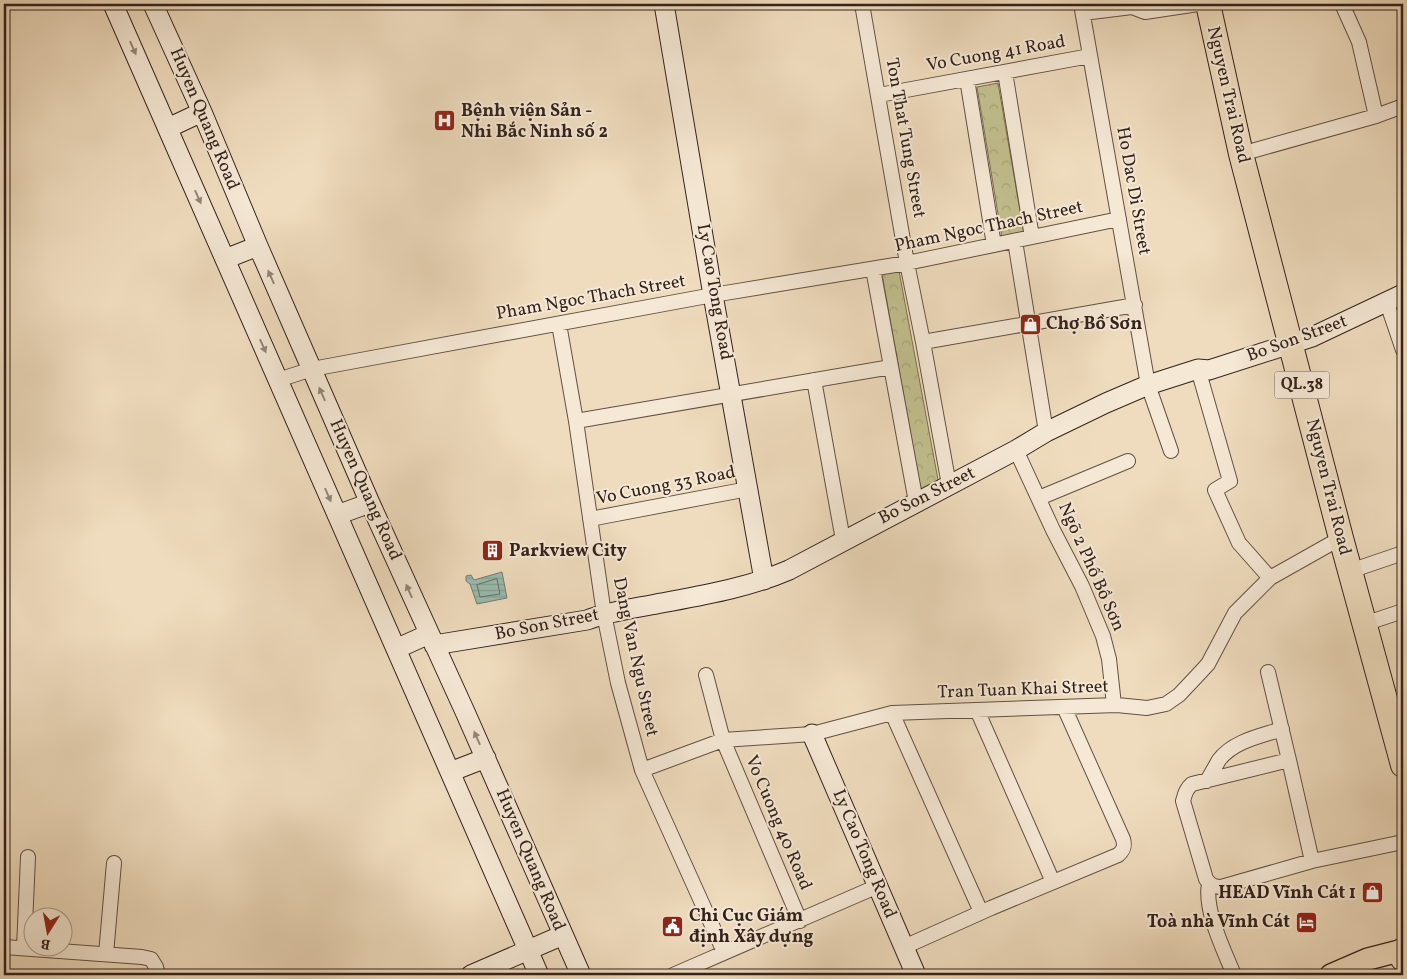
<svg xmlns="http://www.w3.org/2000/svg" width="1407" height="979" viewBox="0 0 1407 979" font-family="Vollkorn,serif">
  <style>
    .park { fill: url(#park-crowns); stroke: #7a7054 }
    .water { fill: url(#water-rules); stroke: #717e75 }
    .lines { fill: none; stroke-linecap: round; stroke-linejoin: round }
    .shore { stroke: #666f66; stroke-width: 1 }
    .street-casing { stroke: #625044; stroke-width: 16 }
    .secondary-casing { stroke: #33221c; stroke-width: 21 }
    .primary-casing { stroke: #33221c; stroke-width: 24 }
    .highway-casing { stroke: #33221c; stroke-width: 26 }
    .street { stroke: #f5e8d5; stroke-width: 14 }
    .secondary { stroke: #f5e8d5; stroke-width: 19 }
    .primary { stroke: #efdcbe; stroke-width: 21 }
    .highway { stroke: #efdcbe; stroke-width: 24 }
    .oneway { fill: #948578 }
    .labels { text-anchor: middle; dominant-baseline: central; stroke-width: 4; stroke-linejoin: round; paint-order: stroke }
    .shield { fill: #f5e8d5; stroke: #6d5d54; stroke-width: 1 }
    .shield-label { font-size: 16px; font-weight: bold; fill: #33221c }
    .street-label { font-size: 18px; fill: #33221c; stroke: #f5e8d5 }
    .poi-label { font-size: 18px; font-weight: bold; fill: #33221c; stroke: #f5e8d5; text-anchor: start }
  </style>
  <defs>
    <pattern id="park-crowns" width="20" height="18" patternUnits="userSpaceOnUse" patternTransform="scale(1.25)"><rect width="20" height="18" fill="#c1be8c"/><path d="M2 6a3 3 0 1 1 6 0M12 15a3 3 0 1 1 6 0" fill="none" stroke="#a6a378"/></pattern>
    <pattern id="water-rules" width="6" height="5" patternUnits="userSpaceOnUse" patternTransform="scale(1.25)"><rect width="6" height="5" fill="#9abcb1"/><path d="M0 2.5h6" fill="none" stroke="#85a198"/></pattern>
  </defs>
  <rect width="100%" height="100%" fill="#efdcbe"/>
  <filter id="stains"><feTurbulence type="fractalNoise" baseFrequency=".004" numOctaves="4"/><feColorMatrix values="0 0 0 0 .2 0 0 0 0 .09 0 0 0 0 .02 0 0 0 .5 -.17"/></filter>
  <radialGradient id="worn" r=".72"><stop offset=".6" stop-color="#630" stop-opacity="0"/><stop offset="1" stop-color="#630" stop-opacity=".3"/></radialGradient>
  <path class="park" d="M998 83 1024 234 1002 238 977 87Z
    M899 271 939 485 921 492 882 274Z"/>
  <path class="water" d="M502 572 507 598 477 604 470 584 466 581V576L471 575 474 580Z"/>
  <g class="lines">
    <path class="shore" d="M497 579 500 594 480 597 477 585Z"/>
    <defs>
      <path id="street" d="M862 4 907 263 923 342 949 485
        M1081 4 1148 385 1171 451
        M1342 4 1359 42 1376 116
        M1083 13 1132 7 1145 12 1198 4
        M1005 72 1032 237
        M967 79 994 245
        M879 95 1090 56
        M1241 154 1376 116 1403 106
        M1015 241 1046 432
        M873 269 916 502
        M1387 303 1403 350
        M559 324 576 421 604 614 618 683 642 770 724 952
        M923 342 1135 305
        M1198 369 1230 481 1215 490 1239 543 1270 578
        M278 380 312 369 713 295 907 263 1119 219
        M814 380 843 540
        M576 421 891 367
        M1016 450 1053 530 1082 586 1103 636 1109 659 1114 705
        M1039 498 1128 461
        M590 519 748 489
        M1350 571 1403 553
        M1364 624 1403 611
        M1268 672 1289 760 1192 784C1186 789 1185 794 1183 801L1206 879C1210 885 1214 887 1221 887L1312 861 1403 842
        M706 675 723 740 800 921
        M977 710 1053 882
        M892 713 981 912
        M1289 760 1312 861
        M642 770 723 740 812 734 892 713 1117 705 1147 708 1166 704 1179 695 1196 677 1208 664 1235 613 1270 578 1341 538
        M1207 781C1211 774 1215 767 1219 760 1233 741 1261 736 1282 729
        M1209 884C1204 911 1224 950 1234 975
        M4 947 142 957 151 959 156 967 158 975
        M904 947 991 908 1118 855C1124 850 1125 846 1123 839L1064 707
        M24 948 28 857
        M106 954 114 863
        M673 975 878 886"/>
      <path id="secondary" d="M113 4C255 328 399 651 539 975
        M153 4 202 112 258 246 370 503 466 714 581 975
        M664 4 713 295 764 580
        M168 128 202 112
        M225 259 258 246
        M337 515 370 503
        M434 645 587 620C608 612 629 609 651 605 698 596 745 589 789 570L1016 450 1046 432 1106 403 1148 385 1198 369 1209 370 1312 337 1403 294
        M398 648 429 634
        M812 734 916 975
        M450 772 486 758
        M471 975 563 935"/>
      <path id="primary" d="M1331 975 1368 959 1403 950"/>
      <path id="highway" d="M1208 4 1241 154 1341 538 1403 765
        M1403 950V959"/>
    </defs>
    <use href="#street" class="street-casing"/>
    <use href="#secondary" class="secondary-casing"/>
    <use href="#primary" class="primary-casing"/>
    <use href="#highway" class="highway-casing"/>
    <use href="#street" class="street"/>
    <use href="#secondary" class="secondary"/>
    <use href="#primary" class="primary"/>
    <use href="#highway" class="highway"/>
  </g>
  <defs><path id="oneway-solid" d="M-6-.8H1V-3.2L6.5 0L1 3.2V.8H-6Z" transform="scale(1.25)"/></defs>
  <g class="oneway">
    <use href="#oneway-solid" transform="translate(133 48) rotate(66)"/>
    <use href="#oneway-solid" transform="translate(198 197) rotate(66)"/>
    <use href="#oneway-solid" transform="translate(271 277) rotate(-114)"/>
    <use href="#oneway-solid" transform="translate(263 346) rotate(66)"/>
    <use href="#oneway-solid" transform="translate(322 394) rotate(-114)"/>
    <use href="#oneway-solid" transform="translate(328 495) rotate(66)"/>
    <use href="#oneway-solid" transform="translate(409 591) rotate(-114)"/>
    <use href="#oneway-solid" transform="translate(477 738) rotate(-114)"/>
  </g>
  <defs>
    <symbol id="hospital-square" viewBox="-11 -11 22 22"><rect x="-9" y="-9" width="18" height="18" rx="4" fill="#8f2418" stroke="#f5e8d5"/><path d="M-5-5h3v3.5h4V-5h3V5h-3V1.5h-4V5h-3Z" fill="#fff"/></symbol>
    <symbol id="shop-square" viewBox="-11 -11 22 22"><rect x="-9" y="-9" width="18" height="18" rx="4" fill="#8f2418" stroke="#f5e8d5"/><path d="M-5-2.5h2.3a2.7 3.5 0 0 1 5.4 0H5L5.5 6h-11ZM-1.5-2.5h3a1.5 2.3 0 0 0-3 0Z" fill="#fff"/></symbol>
    <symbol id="building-square" viewBox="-11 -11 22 22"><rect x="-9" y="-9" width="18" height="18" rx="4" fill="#8f2418" stroke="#f5e8d5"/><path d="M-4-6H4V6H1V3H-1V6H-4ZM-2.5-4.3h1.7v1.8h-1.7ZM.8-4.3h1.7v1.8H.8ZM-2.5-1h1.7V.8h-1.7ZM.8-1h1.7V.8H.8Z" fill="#fff"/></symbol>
    <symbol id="hotel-square" viewBox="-11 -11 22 22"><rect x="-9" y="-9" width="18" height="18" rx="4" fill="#8f2418" stroke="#f5e8d5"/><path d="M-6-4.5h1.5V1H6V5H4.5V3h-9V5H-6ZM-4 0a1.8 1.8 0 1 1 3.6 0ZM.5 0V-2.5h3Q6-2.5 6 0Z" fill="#fff"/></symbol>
    <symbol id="civic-square" viewBox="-11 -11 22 22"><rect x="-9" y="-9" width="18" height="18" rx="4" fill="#8f2418" stroke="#f5e8d5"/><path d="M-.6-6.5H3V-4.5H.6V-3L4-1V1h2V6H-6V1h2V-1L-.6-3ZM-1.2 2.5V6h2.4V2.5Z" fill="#fff"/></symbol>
  </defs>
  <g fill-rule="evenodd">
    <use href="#hospital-square" x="432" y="108" width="25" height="25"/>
    <use href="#shop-square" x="1018" y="312" width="25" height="25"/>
    <use href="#building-square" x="480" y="538" width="25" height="25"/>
    <use href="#shop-square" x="1360" y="880" width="25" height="25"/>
    <use href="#hotel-square" x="1294" y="910" width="25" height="25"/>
    <use href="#civic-square" x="660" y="914" width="25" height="25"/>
  </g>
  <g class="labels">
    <rect class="shield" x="1274.5" y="371.5" width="55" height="27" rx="4"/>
    <g class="shield-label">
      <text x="1302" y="385">QL.38</text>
    </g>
    <g class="street-label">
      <text transform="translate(996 54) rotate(-10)">Vo Cuong 41 Road</text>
      <text transform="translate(1228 95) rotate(77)">Nguyen Trai Road</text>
      <text transform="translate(204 119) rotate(67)">Huyen Quang Road</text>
      <text transform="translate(905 138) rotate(80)">Ton That Tung Street</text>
      <text transform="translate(1133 191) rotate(80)">Ho Dac Di Street</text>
      <text transform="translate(989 227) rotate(-12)">Pham Ngoc Thach Street</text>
      <text transform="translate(714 292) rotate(80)">Ly Cao Tong Road</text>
      <text transform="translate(591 298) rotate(-10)">Pham Ngoc Thach Street</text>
      <text transform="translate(1297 339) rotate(-20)">Bo Son Street</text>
      <text transform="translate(666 486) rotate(-11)">Vo Cuong 33 Road</text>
      <text transform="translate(1328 487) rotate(76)">Nguyen Trai Road</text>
      <text transform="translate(365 490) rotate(66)">Huyen Quang Road</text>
      <text transform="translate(927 496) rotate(-27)">Bo Son Street</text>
      <text transform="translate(1091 567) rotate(66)">Ngõ 2 Phố Bồ Sơn</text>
      <text transform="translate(547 625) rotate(-11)">Bo Son Street</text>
      <text transform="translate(635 657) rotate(78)">Dang Van Ngu Street</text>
      <text transform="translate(1023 690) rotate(-2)">Tran Tuan Khai Street</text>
      <text transform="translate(778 823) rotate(67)">Vo Cuong 40 Road</text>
      <text transform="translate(864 854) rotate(67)">Ly Cao Tong Road</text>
      <text transform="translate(530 860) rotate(67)">Huyen Quang Road</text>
    </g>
    <g class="poi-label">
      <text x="461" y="111">Bệnh viện Sản -<tspan x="461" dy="21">Nhi Bắc Ninh số 2</tspan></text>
      <text x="1046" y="324">Chợ Bồ Sơn</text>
      <text x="509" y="551">Parkview City</text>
      <text x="1356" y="893" text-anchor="end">HEAD Vĩnh Cát 1</text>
      <text x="689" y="916">Chi Cục Giám<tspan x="689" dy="21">định Xây dựng</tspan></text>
      <text x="1290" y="922" text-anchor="end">Toà nhà Vĩnh Cát</text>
    </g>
  </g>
  <rect width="1407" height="979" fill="none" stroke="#efdcbe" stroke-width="20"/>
  <rect x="5" y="5" width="1397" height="969" fill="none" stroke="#33221c" stroke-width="2.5"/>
  <rect x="10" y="10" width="1387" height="959" fill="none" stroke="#33221c"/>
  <g transform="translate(48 932) rotate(191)"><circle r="24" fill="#f5e8d5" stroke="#a7998b"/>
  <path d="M0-4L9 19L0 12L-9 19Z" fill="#8f2418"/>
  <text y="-8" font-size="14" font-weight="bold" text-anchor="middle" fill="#33221c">B</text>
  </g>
  <rect width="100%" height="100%" filter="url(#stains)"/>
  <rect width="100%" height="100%" fill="url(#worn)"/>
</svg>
